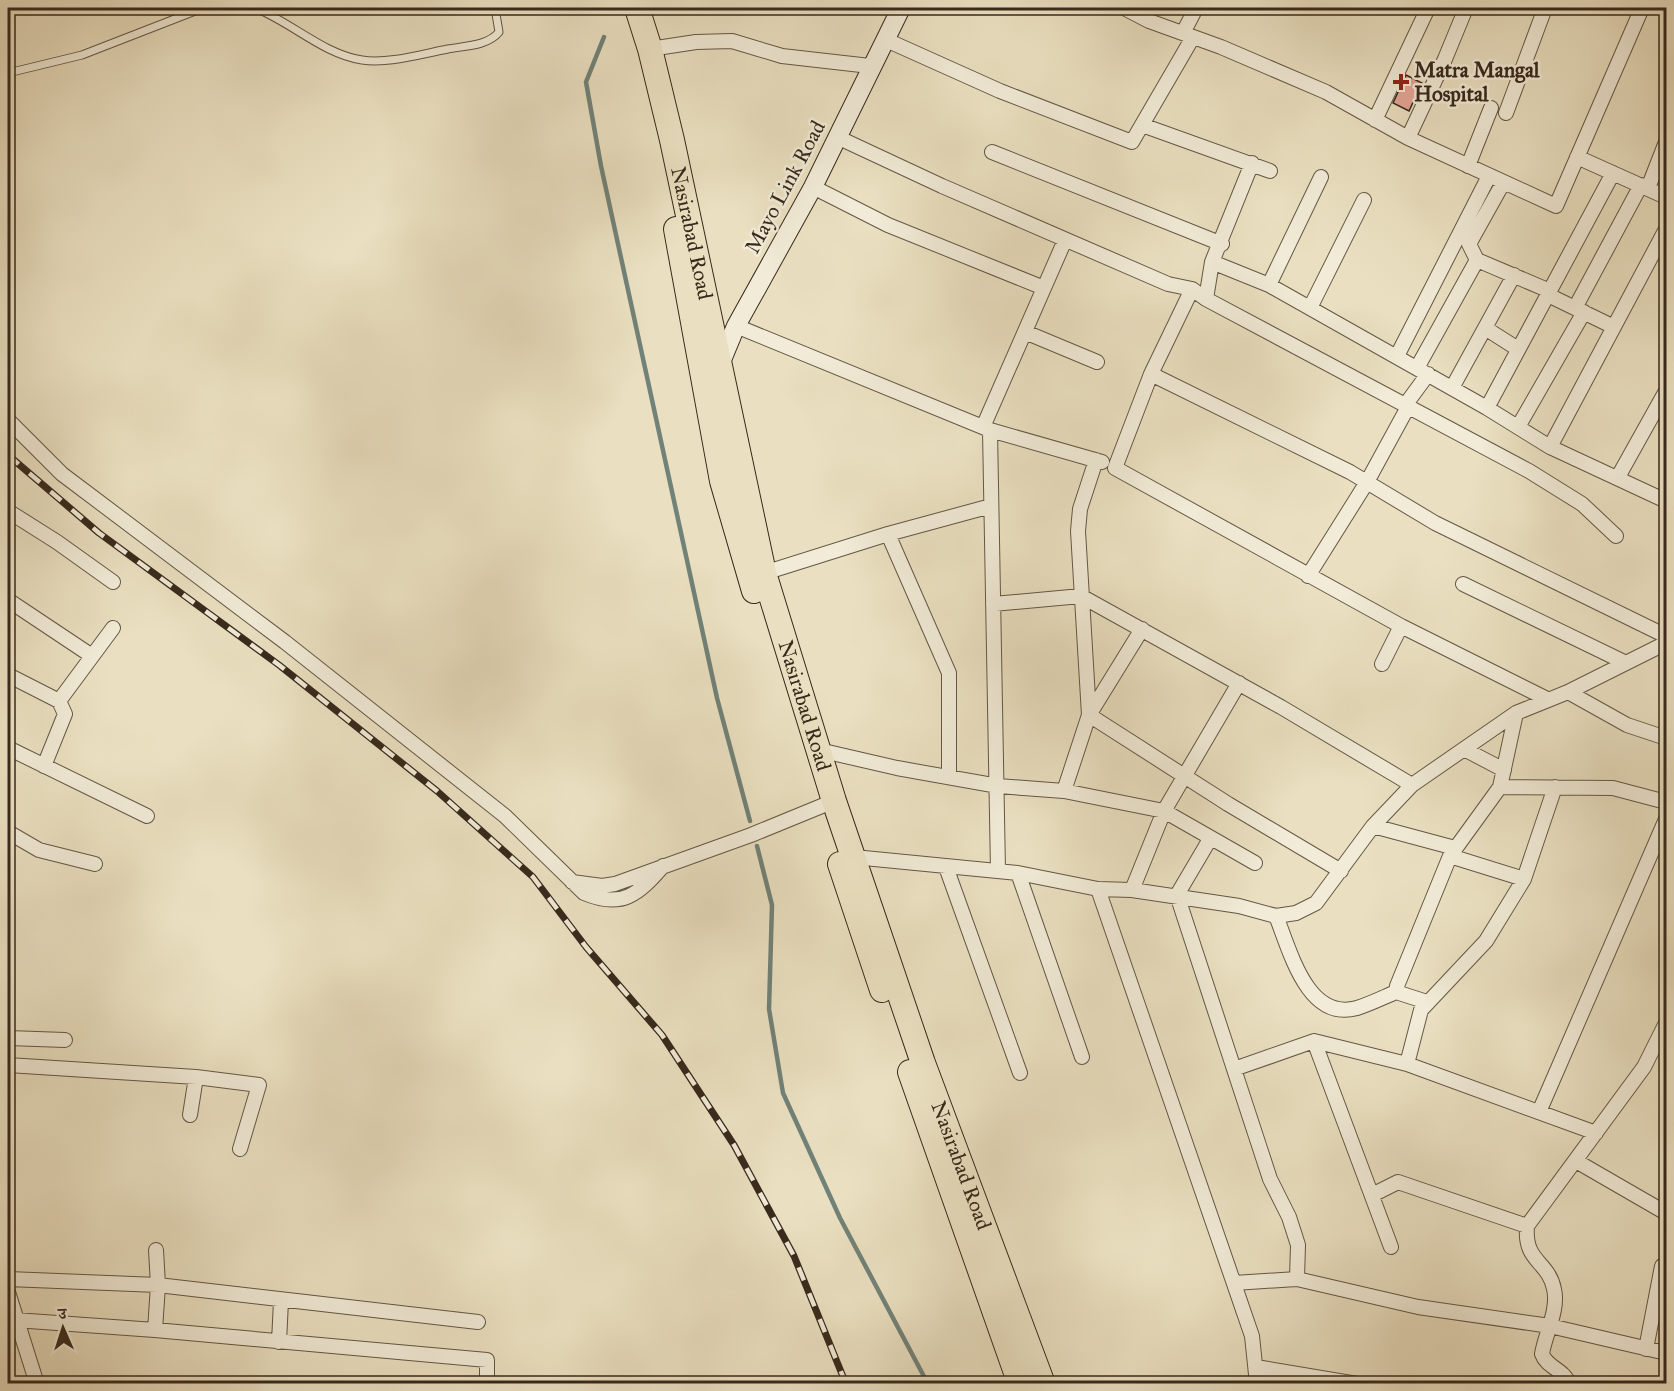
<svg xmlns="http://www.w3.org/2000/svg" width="1674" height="1391" viewBox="0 0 1674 1391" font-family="'IM FELL Great Primer','Noto Serif Devanagari',serif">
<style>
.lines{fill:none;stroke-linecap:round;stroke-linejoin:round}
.stream{stroke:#718278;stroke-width:4.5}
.building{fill:#e6a698;stroke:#37291c;stroke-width:1.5}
.lane-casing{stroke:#645745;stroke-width:9}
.street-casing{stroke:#645745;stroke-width:16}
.secondary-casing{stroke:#37291c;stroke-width:20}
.highway-casing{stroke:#37291c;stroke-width:26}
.lane{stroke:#f1ebd7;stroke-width:7}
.street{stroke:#f1ebd7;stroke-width:14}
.secondary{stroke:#f1ebd7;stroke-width:18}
.highway{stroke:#eae0c1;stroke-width:24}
.rail-casing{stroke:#37291c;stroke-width:7}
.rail{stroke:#f1ebd7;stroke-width:4.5;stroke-dasharray:14;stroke-linecap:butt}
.poi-dot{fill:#8f2418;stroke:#f1ebd7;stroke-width:2}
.labels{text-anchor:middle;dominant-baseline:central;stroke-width:5;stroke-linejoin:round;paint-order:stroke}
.poi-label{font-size:21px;font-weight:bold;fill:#37291c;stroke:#f1ebd7;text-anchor:start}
.street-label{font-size:21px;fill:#37291c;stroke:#f1ebd7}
</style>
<rect width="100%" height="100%" fill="#eae0c1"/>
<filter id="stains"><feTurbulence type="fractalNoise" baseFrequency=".00333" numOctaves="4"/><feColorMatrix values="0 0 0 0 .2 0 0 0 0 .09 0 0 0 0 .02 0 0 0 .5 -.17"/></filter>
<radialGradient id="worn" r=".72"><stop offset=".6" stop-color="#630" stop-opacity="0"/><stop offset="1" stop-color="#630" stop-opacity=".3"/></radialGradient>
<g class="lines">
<path class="stream" d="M604 37 586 82 601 166 717 698 750 821
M757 846 772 905 769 1009 783 1093 840 1218 928 1384"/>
</g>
<path class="building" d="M1406 75 1422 83 1409 111 1393 103Z"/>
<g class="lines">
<g class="lane-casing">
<path id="lane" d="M255 8C291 22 323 54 362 60 389 64 421 54 448 49 464 46 488 46 499 32L495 8
M8 73 82 55 203 8"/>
</g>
<g class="street-casing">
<path id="street" d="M1124 8 1149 21 1221 47 1326 92 1408 138 1556 206 1642 8
M1183 33 1196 8
M884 39 1000 91 1132 142 1193 37
M650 49 696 42 732 41 782 56 870 66
M1506 113 1545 8
M1375 120 1428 8
M1142 125 1270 171
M837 137 942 186 1168 284 1192 289 1206 299 1529 471 1582 504 1616 536
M1408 138 1445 59 1466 8
M992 152 1222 244
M1577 157 1666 197
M1252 163 1212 262 1269 285 1487 408 1550 447 1666 501
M1468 166 1491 108
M813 187 888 225 1044 288
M1648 188 1666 142
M1477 260 1550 291
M1269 285 1321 177
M1192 289 1151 374 1115 468 1401 626 1547 699
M1548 295 1614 327
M1206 299 1212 262
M1310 308 1364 200
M1575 308 1641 185
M736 326 990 430 1102 462
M1485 328 1518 349
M1025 332 1097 362
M1397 356 1489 176
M1417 368 1477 260 1469 244 1503 183
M1151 374 1350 472 1435 523 1666 636
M1452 388 1514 275
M1406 404 1428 374
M1487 408 1613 173
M8 420 62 474 285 642 505 816 584 893C622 909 638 895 663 866
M983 427 1065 240
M1518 427 1584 312
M990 430 998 871
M1550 447 1666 229
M1096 460 1080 509 1078 531 1089 715 1228 804 1341 871
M1618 477 1666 391
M8 511 57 542 113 582
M888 534 949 673V777
M764 573 888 534 991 506
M1308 576 1367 482 1409 405
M1463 584 1624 662
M8 600 92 656
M993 604 1081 596 1281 707 1412 785
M1382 664 1401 626
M8 675 59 701 113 628
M1568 692 1627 725 1666 738
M8 748 147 816
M1464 749 1504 770
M819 750 897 768 998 786 1064 791 1164 811 1255 863
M44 766 65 714 59 701
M1500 787 1613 788 1666 802
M1064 791 1089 715 1142 629
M1373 826 1455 848
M8 832 39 850 95 864
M1210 839 1177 895 1270 1179 1289 1217 1298 1245 1297 1279
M1450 856 1524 879
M854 857 1018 873 1098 889 1132 890 1239 906 1276 916 1296 913 1316 903 1373 826 1412 785 1516 713 1568 692 1666 643
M946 867 1020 1073
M1018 873 1082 1057
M572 882 602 886 615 884 751 835 834 801
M1098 889 1252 1336 1257 1384
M1132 890 1164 811 1239 683
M1276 916C1290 950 1307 1022 1357 1008 1370 1004 1384 997 1396 992
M1427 1002 1396 992 1397 986 1450 856 1500 787 1516 713
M8 1038 65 1040
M1314 1041 1391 1247
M1407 1064 1421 1010 1486 941 1524 879 1555 787
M8 1065 196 1077 259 1085 240 1149
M1234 1069 1314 1041 1407 1064 1596 1133
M1539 1112 1666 819
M190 1115 196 1077
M1576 1161 1666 1213
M1372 1195 1398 1182 1527 1226
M8 1279 158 1285 478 1322
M1234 1283 1297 1279 1418 1307 1550 1326 1666 1353
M8 1292 37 1384
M15 1320 155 1330 487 1360V1384
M155 1330 158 1285 156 1250
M279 1342 281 1301
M1646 1349 1662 1266
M1256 1367 1357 1384
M1569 1384C1564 1369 1547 1368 1542 1354 1545 1334 1559 1310 1554 1289 1548 1260 1524 1263 1527 1226L1644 1067 1666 1023"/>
</g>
<g class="secondary-casing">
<path id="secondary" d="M719 367 736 326 813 187 901 8"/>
</g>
<g class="highway-casing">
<g id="highway">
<path id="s1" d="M637 8 650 49 672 140 764 573 834 801 923 1063 1043 1384"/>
<path d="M676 229 722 481 754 591"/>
<path d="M840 864 882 990"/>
<path d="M910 1072 1020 1384"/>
</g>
</g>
<use href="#lane" class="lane"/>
<use href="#street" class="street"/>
<use href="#secondary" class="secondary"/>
<use href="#highway" class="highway"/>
<g class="rail-casing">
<path id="rail" d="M8 455 99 533 279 665 437 791 533 877 586 947 662 1035 734 1145 794 1256 846 1384"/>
</g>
<use href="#rail" class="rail"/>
</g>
<path class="poi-dot" d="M1398 73h6v6h6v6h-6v6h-6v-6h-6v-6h6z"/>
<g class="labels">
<g class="poi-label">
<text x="1414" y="70">Matra Mangal<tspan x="1414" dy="24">Hospital</tspan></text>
</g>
<g class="street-label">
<text transform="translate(785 187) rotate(-62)">Mayo Link Road</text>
<text stroke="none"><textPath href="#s1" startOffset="232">Nasirabad Road</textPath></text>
<text stroke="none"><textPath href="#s1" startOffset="718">Nasirabad Road</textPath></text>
<text stroke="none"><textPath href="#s1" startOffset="1204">Nasirabad Road</textPath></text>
</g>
</g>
<rect width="1674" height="1391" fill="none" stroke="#eae0c1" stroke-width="30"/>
<rect x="9" y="9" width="1656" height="1373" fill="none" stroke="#37291c" stroke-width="3"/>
<rect x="15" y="15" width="1644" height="1361" fill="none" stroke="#37291c" stroke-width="1.5"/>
<g transform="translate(63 1328) rotate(357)" stroke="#f1ebd7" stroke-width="4.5" paint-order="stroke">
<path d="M0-4.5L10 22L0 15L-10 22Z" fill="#37291c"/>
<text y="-9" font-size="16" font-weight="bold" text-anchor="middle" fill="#37291c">उ</text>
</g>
<rect width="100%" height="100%" filter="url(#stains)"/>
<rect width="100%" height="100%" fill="url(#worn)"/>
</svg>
